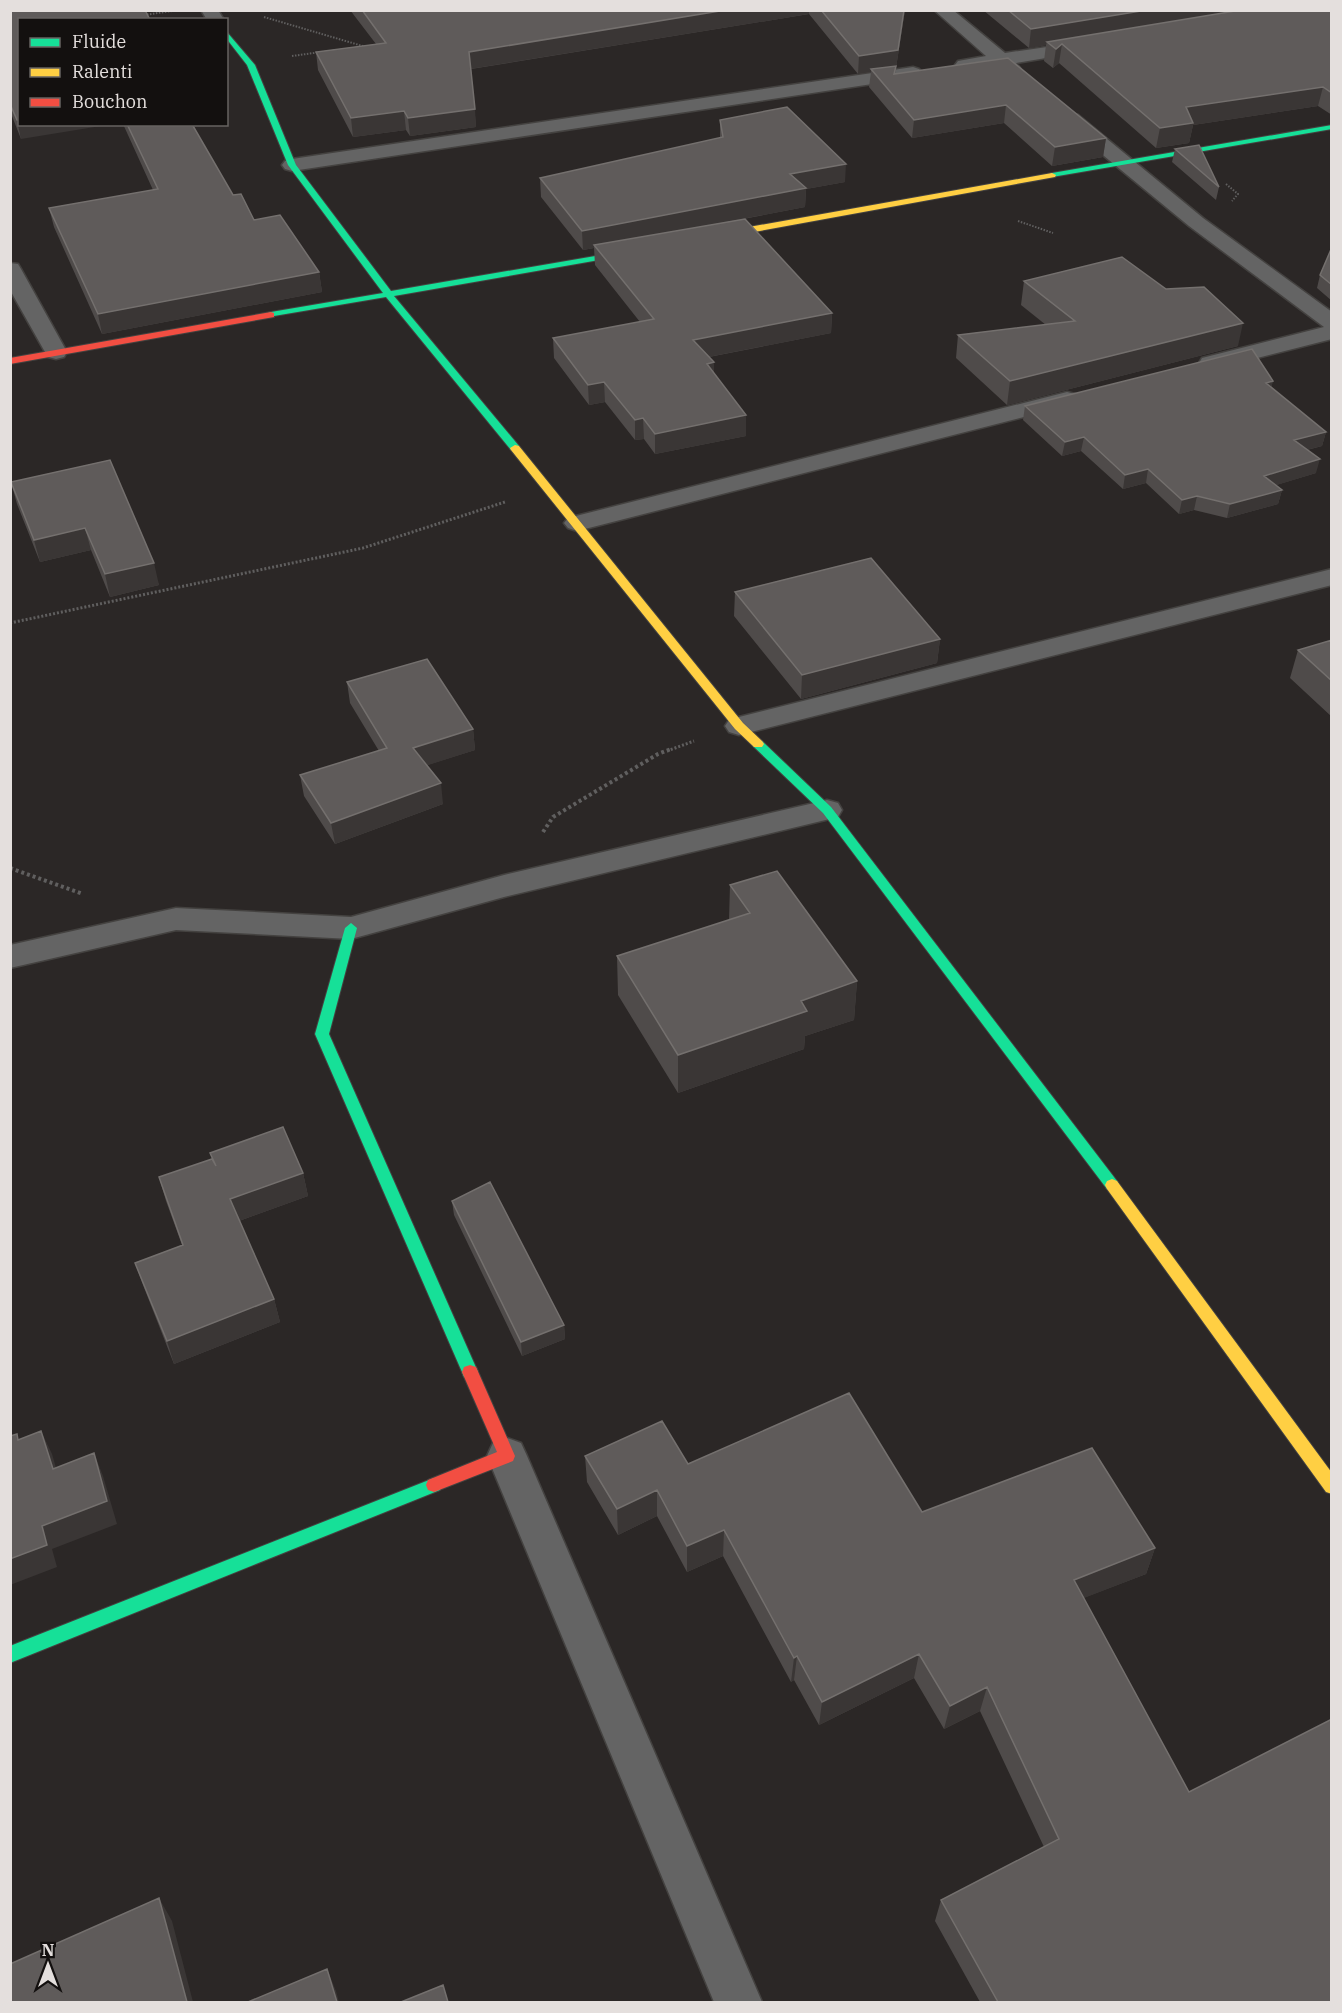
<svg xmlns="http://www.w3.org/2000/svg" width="1342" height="2013" viewBox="0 0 1342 2013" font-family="'IBM Plex Serif',serif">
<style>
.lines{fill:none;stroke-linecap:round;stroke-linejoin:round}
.street-casing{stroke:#444240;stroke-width:3}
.fast-casing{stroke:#444240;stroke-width:2}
.slow-casing{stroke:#444240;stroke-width:2}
.jam-casing{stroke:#444240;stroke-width:2}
.path-far2{stroke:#605f5f;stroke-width:2;stroke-dasharray:1.5 1.5;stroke-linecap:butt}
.path-far1{stroke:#605f5f;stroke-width:3;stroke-dasharray:2 2;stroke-linecap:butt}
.path{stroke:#605f5f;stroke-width:4;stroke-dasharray:3 3;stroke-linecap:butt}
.street{fill:#646464;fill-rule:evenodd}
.fast{fill:#16e098;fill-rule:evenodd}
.slow{fill:#ffcf43;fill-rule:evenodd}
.jam{fill:#f24e42;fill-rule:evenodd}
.wall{fill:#4f4b4a}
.shaded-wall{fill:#3a3635}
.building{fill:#5f5b5a;stroke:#74706e;stroke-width:1.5}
</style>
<rect width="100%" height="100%" fill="#2b2726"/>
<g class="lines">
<g class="street-casing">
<path id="street" d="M201 10H218L224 20H207Z
M934 10H953L1005 53 1088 41 1094 42 1097 46 1094 50 1016 63 1020 68 1017 72C1008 74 1004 71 997 65L964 70 958 69 955 65 958 61 986 56Z
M913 67 919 69 922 73 919 77 292 171 285 169 282 165 285 161 292 159Z
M1071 113 1078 115 1203 218 1332 312V339L1210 370 1202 368 1199 363 1202 358 1324 327 1189 226 1064 123 1061 119 1064 115Z
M10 263 18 264 21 269 67 352 64 357 56 359 48 357 45 352 10 290Z
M1067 392 1075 394 1079 399 1075 404 577 531 568 528 564 523 568 518Z
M1332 569V585L739 735 729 732 725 726 729 720 739 717Z
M827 800 838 803 842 810 838 817 504 897 351 939 176 930 10 968V945L176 908 351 917 504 875Z
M507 1438 521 1443 527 1456 762 2002H714L487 1456 493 1443Z"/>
</g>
<g class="fast-casing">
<path id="fast" d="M226 31 255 65 296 165 391 291 642 248 643 250 639 253 394 296 519 446V450H511L386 297 268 317V313L271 312 383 293 288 165 247 65 226 38Z
M1332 125V129L1052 177 1048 175 1052 173Z
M758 740 762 741 831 807 1117 1181 1119 1185 1117 1189 1112 1191 1107 1189 823 813 754 747 752 744Z
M351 923 357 928 329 1034 478 1372 476 1377 470 1379 464 1377 462 1372 315 1034 345 928Z
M434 1478 440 1480 442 1485 440 1490 10 1663V1646Z"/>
</g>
<g class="slow-casing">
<path id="slow" d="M1052 173 1056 175 1055 177 710 240 706 237 710 234Z
M515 445 519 446 743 723 762 741 764 744 762 747H754L735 729 511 450 510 448Z
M1112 1179 1117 1181 1332 1473V1494L1326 1492 1107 1189 1105 1185 1107 1181Z"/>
</g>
<g class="jam-casing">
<path id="jam" d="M271 312 274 313V317L10 364V358Z
M470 1365 476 1367 515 1456 513 1461 434 1492 428 1490 426 1485 428 1480 497 1452 462 1372 464 1367Z"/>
</g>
<path class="path-far2" d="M144 15 172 11
M264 17 366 47
M292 56 321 52
M1226 184 1238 194 1232 201
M1018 221 1053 233"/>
<path class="path-far1" d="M10 623 363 548 505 502
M667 751 694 741"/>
<path class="path" d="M543 832 553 817 658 754 671 749
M10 868 83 894"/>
<use href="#street" class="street"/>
<use href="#fast" class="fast"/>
<use href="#slow" class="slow"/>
<use href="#jam" class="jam"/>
</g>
<path class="wall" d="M10 10 21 139 10 111Z
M350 10H905L895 74 1008 58 1106 138 1103 157 1052 166 1004 123 912 138 869 87 871 72 858 74 809 14 471 69 476 127 410 136 406 130 353 137 318 70 316 52 376 44Z
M983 10H1332V115L1318 106 1193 125 1189 143 1156 148 1059 63 1053 68 1044 61 1046 45 1029 48Z
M720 120 845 182 806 189 805 207 738 220 832 313 831 333 709 357 714 362V373L746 436 655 454 644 439 635 440 605 402 589 405 554 358 553 338 640 322 595 265 594 248 583 250 541 197 540 178 720 138Z
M123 124H192L233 195 254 220 319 272 322 292 102 334 54 227 49 208 153 190Z
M1175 149 1219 187 1216 200 1172 162Z
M1332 247V301L1317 288 1320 275Z
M1024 281 1166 289 1238 346 1007 405 956 358 958 335 1046 325 1021 305Z
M1273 381 1271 387 1326 432 1322 446 1307 450 1316 473 1276 485 1282 490 1278 504 1227 518 1194 510 1179 514 1146 483 1123 489 1081 451 1062 456 1023 420 1025 406Z
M110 460 159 585 110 597 91 550 40 562 17 504 11 482Z
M735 592 940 639 937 663 801 699 734 616Z
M1332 640V717L1290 678 1298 650Z
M347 682 473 729 475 750 427 765 443 804 335 844 304 796 300 775 379 751 350 703Z
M730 885 857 981 854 1020 805 1036 804 1049 678 1093 618 995 617 956 729 920Z
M210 1153 303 1173 308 1196 239 1221 274 1299 280 1322 174 1364 143 1285 135 1263 182 1245 166 1201 159 1177 212 1159Z
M452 1201 564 1325 565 1339 522 1356 454 1215Z
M585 1456 688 1464 922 1512 1155 1548 1146 1574 1083 1598 1189 1792 1332 2002H980L935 1921 941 1900 1044 1847 980 1711 944 1729 914 1678 819 1725 794 1680 791 1682 723 1556 687 1572 657 1516 618 1535 587 1482Z"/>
<path class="shaded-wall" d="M726 10H809V14L470 69 469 52Z
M904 10H905L896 68H895L894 84 871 69V72L858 74 859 56Z
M1147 10H1257L1047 42 1046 45 1029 48 1031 29Z
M1062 44 1059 63 1053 68 1056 49Z
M1323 87 1318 106 1193 125 1189 143 1156 148 1160 128 1186 107Z
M1006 105 1004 123 912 138 914 120Z
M475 109 476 127 410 136 408 118Z
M404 111 406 130 353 137 351 118Z
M17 120H20V124H113L21 139Z
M1106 138 1103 157 1052 166 1055 147Z
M846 164 845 182 806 189 805 207 596 247 594 245V248L583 250 582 231 790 174Z
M319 272 322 292 102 334 98 314Z
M832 313 831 333 693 360V340Z
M1243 323 1238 346 1007 405 1010 381Z
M714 362V382L707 364Z
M1273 381 1269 395 1266 383Z
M604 382 605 402 589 405 588 385Z
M746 415V436L655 454V434Z
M643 418 644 439 635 440V420Z
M1326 432 1322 446 1290 454 1294 440Z
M1084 437 1081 451 1062 456 1065 442Z
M1320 459 1316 473 1260 490 1264 476Z
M1148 469 1146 483 1123 489 1125 475Z
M1282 490 1278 504 1227 518 1230 504Z
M1197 496 1194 510 1179 514 1182 500Z
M85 528 91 550 40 562 34 540Z
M154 563 159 585 110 597 105 574Z
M940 639 937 663 801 699 802 675Z
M473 729 475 750 416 769 413 748Z
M441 783 443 804 335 844 331 823Z
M857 981 854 1020 805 1036 804 1049 678 1093V1055L801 1001Z
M303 1173 308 1196 236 1222 230 1199Z
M274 1299 280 1322 174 1364 167 1341Z
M564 1325 565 1339 522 1356 521 1342Z
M41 1431 52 1454 63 1492 53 1469Z
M94 1453 103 1476 117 1524 52 1549 57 1567 10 1585V1559L42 1526Z
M657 1490V1516L618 1535 617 1509Z
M724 1530 723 1556 687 1572V1546Z
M1155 1548 1146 1574 1066 1605 1074 1580Z
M919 1654 914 1678 819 1725 822 1702Z
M797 1656 794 1680 791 1682 794 1658Z
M987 1687 980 1711 944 1729 950 1706Z
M159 1898 172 1921 193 2002H187Z
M327 1969 336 1991 339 2002H337Z"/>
<path class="building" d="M10 10H145L149 18 145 20H20V120H17L10 104Z
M362 10H726L469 52 475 109 408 118 404 111 351 118 316 52 386 43Z
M821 10H904L898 50 859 56Z
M1008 10H1147L1031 29Z
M1241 10H1332V93L1323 87 1186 107 1193 123 1160 128 1062 44 1056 49 1047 42Z
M1008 58 1106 138 1055 147 1006 105 914 120 871 69 896 66 894 74Z
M787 107 846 164 790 174 806 188 582 231 540 178 723 137 720 120Z
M127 124H192L233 195 241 194 254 220 280 215 319 272 98 314 49 208 158 189Z
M1199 145 1219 187 1175 149Z
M745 219 832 313 693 340 714 362 707 364 746 415 655 434 643 418 635 420 604 382 588 385 553 338 654 319 594 245Z
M1332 247V285L1320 275Z
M1122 257 1166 289 1204 287 1243 323 1010 381 958 335 1075 321 1024 281Z
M1252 349 1273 381 1266 383 1326 432 1294 440 1320 459 1264 476 1282 490 1230 504 1197 496 1182 500 1148 469 1125 475 1084 437 1065 442 1025 406Z
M110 460 154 563 105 574 85 528 34 540 11 482Z
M871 558 940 639 802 675 735 592Z
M1332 640V681L1298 650Z
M427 659 473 729 413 748 441 783 331 823 300 775 387 748 347 682Z
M777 871 857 981 801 1001 807 1011 678 1055 617 956 750 913 730 885Z
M283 1127 303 1173 230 1199 274 1299 167 1341 135 1263 183 1245 159 1177 212 1159 216 1166 210 1153Z
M490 1182 564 1325 521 1342 452 1201Z
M849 1393 922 1512 1092 1448 1155 1548 1074 1580 1189 1792 1332 1719V2002H998L941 1900 1059 1839 987 1687 950 1706 919 1654 822 1702 797 1656 794 1658 724 1530 687 1546 657 1490 617 1509 585 1456 662 1421 688 1464Z
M41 1431 53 1469 94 1453 107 1501 42 1526 47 1545 10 1559V1436L17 1434 18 1440Z
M159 1898 187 2002H10V1964Z
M327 1969 337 2002H248Z
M443 1985 448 2002H401Z"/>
<rect width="1342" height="2013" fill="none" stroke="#e4dfdd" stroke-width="24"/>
<rect x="18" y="18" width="210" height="108" fill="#13100f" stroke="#676361" stroke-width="1.5"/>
<rect x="30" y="38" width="30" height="9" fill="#16e098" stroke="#676361" stroke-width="1.5"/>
<text x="72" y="48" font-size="18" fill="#e4dfdd">Fluide</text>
<rect x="30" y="68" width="30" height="9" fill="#ffcf43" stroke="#676361" stroke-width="1.5"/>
<text x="72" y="78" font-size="18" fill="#e4dfdd">Ralenti</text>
<rect x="30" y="98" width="30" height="9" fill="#f24e42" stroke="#676361" stroke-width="1.5"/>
<text x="72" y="108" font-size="18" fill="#e4dfdd">Bouchon</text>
<g transform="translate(48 1965)" stroke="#13100f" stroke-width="4.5" paint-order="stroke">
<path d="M0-4.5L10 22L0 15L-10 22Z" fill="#e4dfdd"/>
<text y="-9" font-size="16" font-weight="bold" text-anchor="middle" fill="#e4dfdd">N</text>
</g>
</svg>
